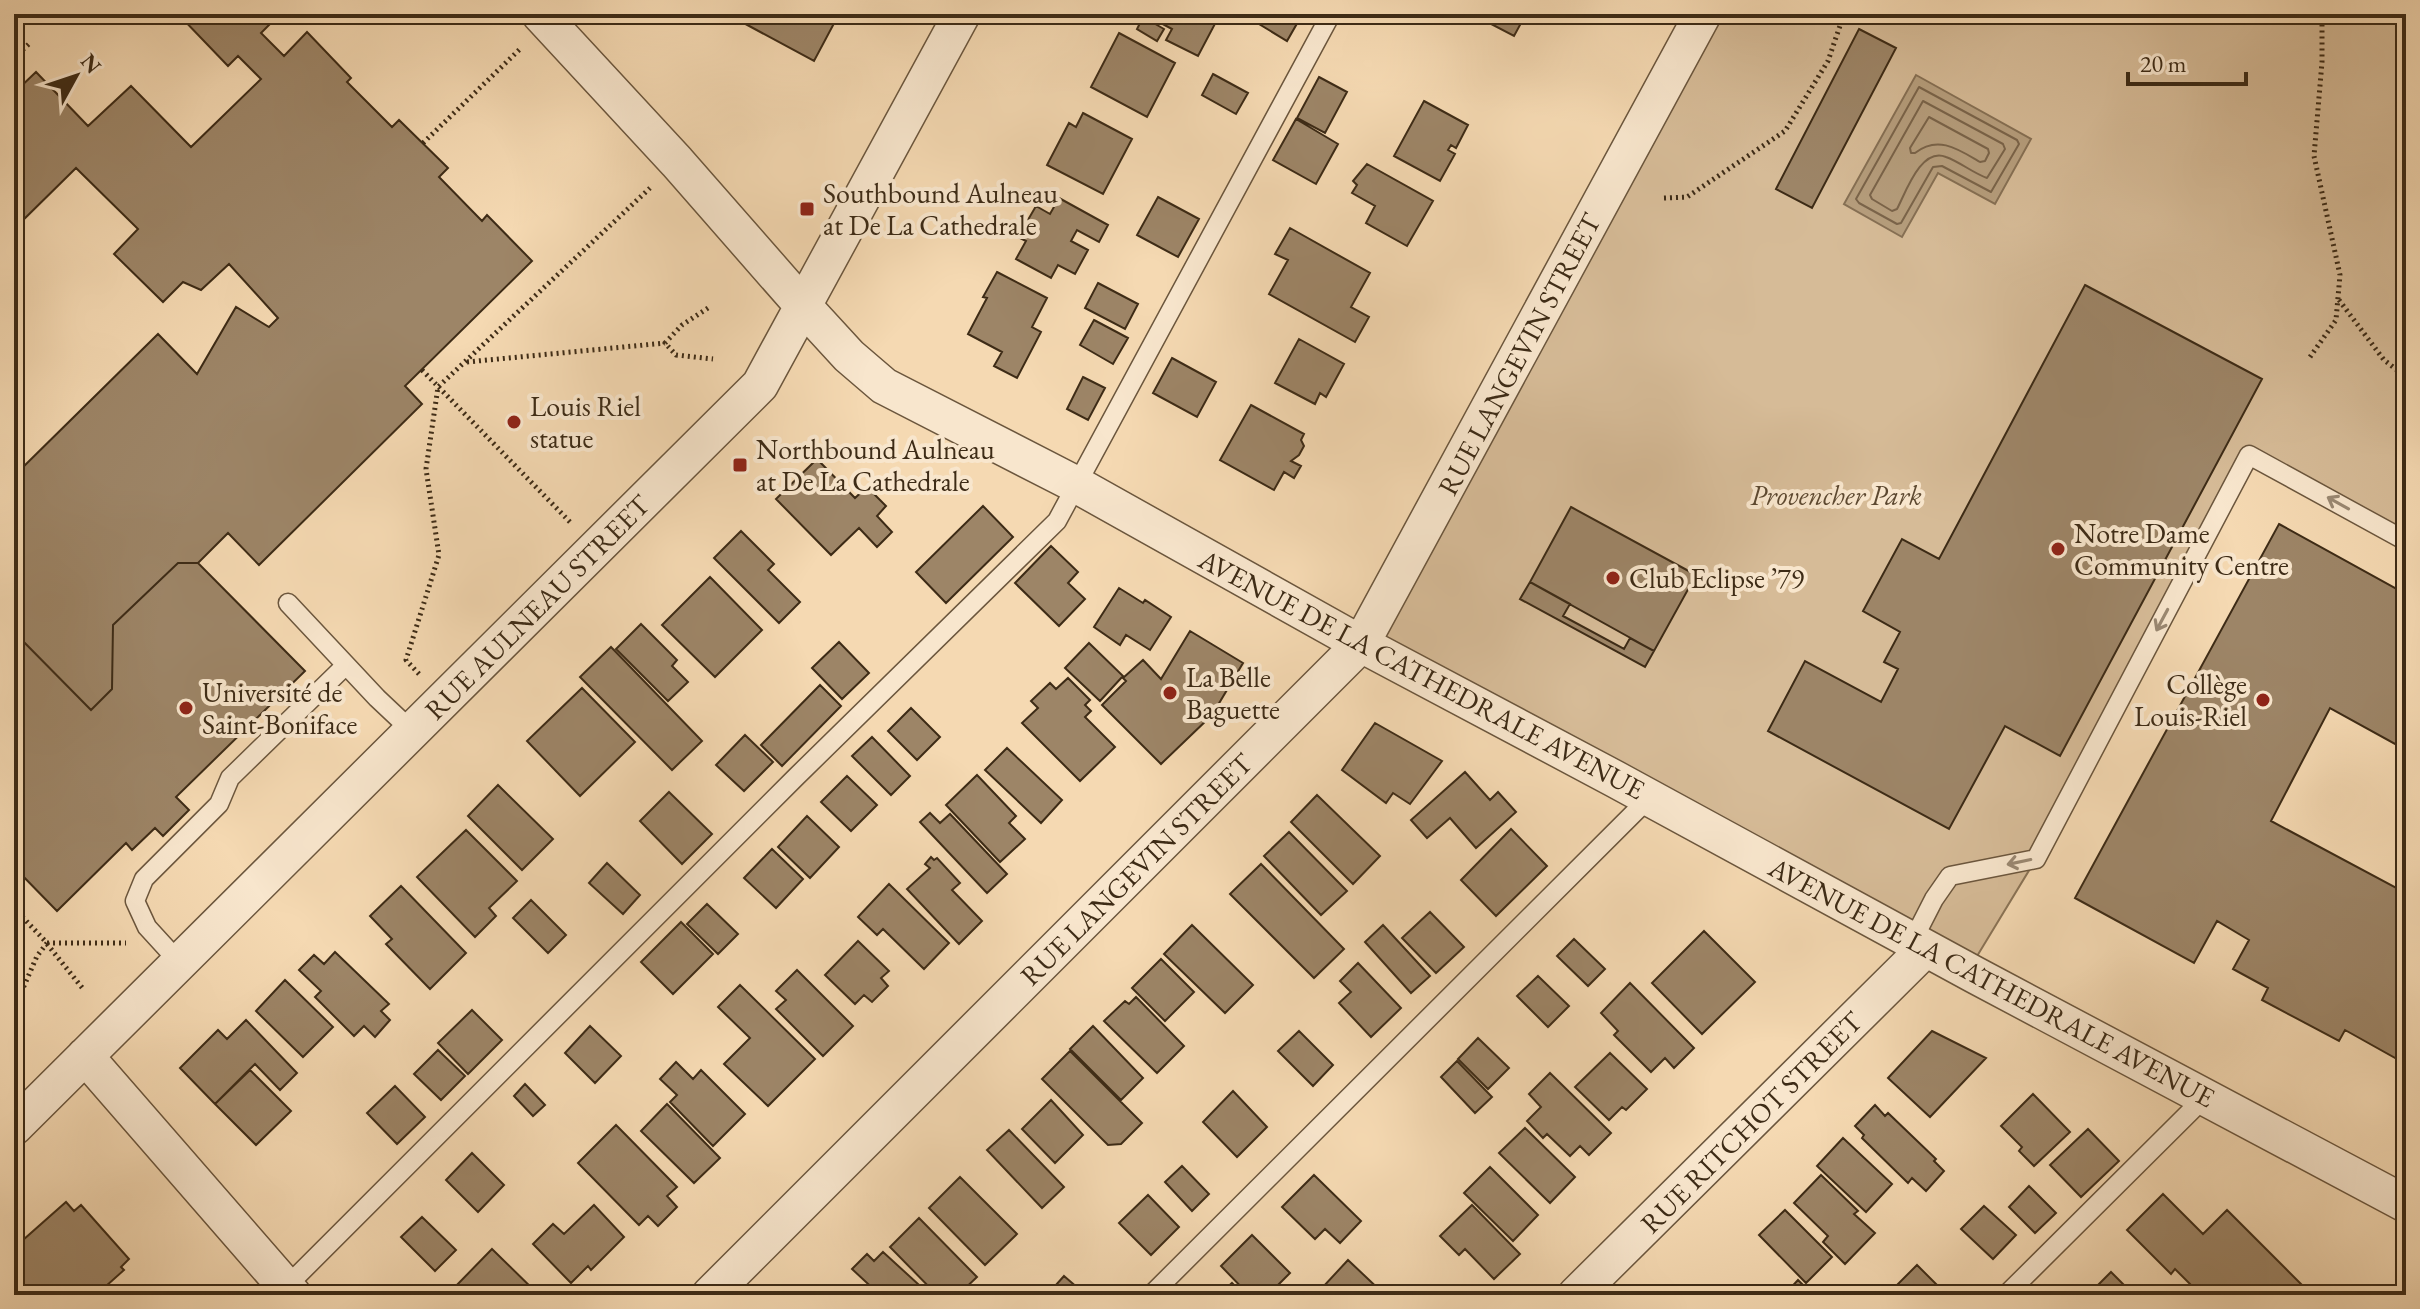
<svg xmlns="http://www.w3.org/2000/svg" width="2420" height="1309" viewBox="0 0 2420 1309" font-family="'EB Garamond',serif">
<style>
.green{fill:#d6bb97;stroke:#8a7356;stroke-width:2}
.water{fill:#b69e7d;stroke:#867054;stroke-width:2}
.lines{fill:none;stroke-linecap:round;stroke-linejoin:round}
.shore{stroke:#7a644a;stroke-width:2}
.building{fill:#9d8567;stroke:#3d2b16;stroke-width:2}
.service-casing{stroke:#6b563d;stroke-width:21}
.minor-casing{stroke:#6b563d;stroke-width:39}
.path{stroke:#3d2b16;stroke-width:5;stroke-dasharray:2 4;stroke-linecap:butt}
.service{stroke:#f8e6cd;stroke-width:18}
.minor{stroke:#f8e6cd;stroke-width:36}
.oneway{stroke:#9a8872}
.poi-dot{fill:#8f2418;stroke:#f8e6cd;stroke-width:3}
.labels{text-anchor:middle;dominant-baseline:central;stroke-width:8;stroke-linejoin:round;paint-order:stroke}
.poi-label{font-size:28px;fill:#3d2b16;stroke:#f8e6cd;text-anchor:start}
.street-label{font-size:28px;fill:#3d2b16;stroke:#f8e6cd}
.park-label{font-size:28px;font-style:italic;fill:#5c4830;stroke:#f8e6cd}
</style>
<rect width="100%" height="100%" fill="#f5d9b2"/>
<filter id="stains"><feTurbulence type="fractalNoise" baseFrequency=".0025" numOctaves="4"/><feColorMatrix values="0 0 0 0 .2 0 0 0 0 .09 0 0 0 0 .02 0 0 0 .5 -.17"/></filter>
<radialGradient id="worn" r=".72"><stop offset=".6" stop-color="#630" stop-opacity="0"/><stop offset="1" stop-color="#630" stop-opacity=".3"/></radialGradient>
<path class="green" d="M1703 14H2406V541L2249 455 2036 859 1968 971 1361 644Z"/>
<path class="water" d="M1916 75 2031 139 1995 204 1938 173 1902 237 1844 204Z"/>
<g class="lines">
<path class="shore" d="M1919 87 2017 140 2019 144 1991 192 1942 166 1933 167 1901 223 1897 224 1859 203 1856 199Z
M1923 101 2003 144 2005 149 1987 178C1973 173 1960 162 1946 157 1921 147 1906 192 1897 209L1892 211 1872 199 1870 195Z
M1929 117 1988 149 1989 153 1985 161 1980 162C1958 149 1938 135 1915 153H1911L1910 148Z"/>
</g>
<path class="building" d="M178 14H280L261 33 284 56 307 32 351 78 347 82 392 127 399 120 448 168 439 177 482 221 487 215 532 261 405 386 422 404 259 565 228 533 198 563H178L113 625 112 689 91 710 14 632V476L158 334 197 374 236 307 269 327 278 318 229 264 201 290 183 282 163 302 114 254 138 229 76 168 14 229V93L36 72 88 126 131 86 191 147 261 79 238 56 228 66Z
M727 14H839L814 61Z
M1144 14H1205L1217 20 1198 56 1166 40 1172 29Z
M1289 14 1299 20 1287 41 1244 15Z
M1472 14H1526L1514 36Z
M1143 17 1164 29 1157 41 1137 29Z
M1859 29 1896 48 1812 208 1776 189Z
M1119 33 1175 63 1147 117 1091 87Z
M1213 74 1248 93 1236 114 1202 95Z
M1319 77 1347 92 1325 133 1297 118Z
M1424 101 1468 125 1456 148 1451 145 1448 150 1455 154 1440 181 1394 156Z
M1083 113 1132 139 1103 194 1047 165 1069 123 1076 127Z
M1296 119 1338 144 1316 184 1273 160Z
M1367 164 1433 201 1407 246 1366 223 1375 206 1352 193 1357 185 1353 181Z
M1158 197 1199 219 1178 257 1137 235Z
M1059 198 1108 225 1099 242 1077 230 1071 241 1088 250 1075 274 1058 265 1051 278 1016 259 1026 241 1018 237 1036 206 1050 214Z
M1290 228 1370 273 1351 307 1369 317 1355 342 1269 294 1288 260 1275 254Z
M997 272 1047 298 1032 327 1041 332 1017 378 994 366 1002 352 968 334 987 298 983 297Z
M1098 283 1138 304 1125 329 1085 308Z
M2085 285 2262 379 2060 756 2005 726 1949 829 1768 731 1805 661 1881 702 1898 669 1884 662 1900 632 1863 611 1902 539 1939 559Z
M1094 320 1128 338 1113 364 1080 345Z
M1299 339 1344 364 1326 397 1320 393 1315 404 1275 383Z
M1172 358 1216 382 1197 417 1153 393Z
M1083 377 1105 388 1088 420 1067 409Z
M1251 405 1304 434 1301 440 1304 446 1299 455 1291 461 1301 466 1294 478 1284 472 1274 490 1220 460Z
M817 459 855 498 867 487 886 506 877 516 892 532 877 547 859 528 831 555 776 499Z
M983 506 1013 537 946 603 916 572Z
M1571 507 1696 575 1654 651 1530 582Z
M2279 524 2406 594V750L2330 708 2271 821 2406 893V1064L2345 1030 2339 1041 2262 1000 2268 988 2233 969 2249 940 2217 921 2194 963 2075 898Z
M741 531 774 564 768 570 800 602 779 623 714 558Z
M1051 546 1078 572 1068 583 1085 599 1059 626 1015 583Z
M178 563H198L305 671 176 797 189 810 163 836 155 828 132 850 126 843 57 911 14 867V632L91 710 112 689 113 625Z
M710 577 762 630 715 677 662 625Z
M1530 582 1570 604 1563 616 1624 649 1630 638 1654 651 1645 667 1520 599Z
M1119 588 1143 603 1145 600 1171 617 1150 650 1126 635 1120 645 1094 627Z
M641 624 677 660 672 666 688 682 668 701 616 649Z
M1190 631 1243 663 1212 715 1161 764 1102 705 1126 681 1123 678 1143 660 1161 679Z
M839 642 869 673 842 699 812 668Z
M1089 643 1123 676 1100 701 1065 668Z
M611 647 702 741 672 770 580 677Z
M1068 678 1090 700 1085 705 1091 711 1085 717 1115 747 1080 781 1022 723 1038 708 1031 701 1050 683 1056 689Z
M820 685 841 706 782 766 761 745Z
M582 688 635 742 580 796 527 741Z
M911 708 940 737 917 760 888 731Z
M1375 723 1442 761 1410 804 1393 793 1386 803 1342 770Z
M745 735 773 762 744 791 716 765Z
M872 737 910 776 891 795 852 756Z
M1007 748 1062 800 1041 823 985 770Z
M1465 772 1490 800 1498 792 1516 812 1476 848 1450 818 1427 838 1411 820Z
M977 775 1016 816 1009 823 1025 839 1000 862 946 805Z
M847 776 877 805 851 831 821 802Z
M498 785 553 839 522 870 468 816Z
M669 792 712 834 682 864 640 821Z
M1317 795 1380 856 1353 884 1291 822Z
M930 813 940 823 950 814 1007 874 987 893 920 822Z
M807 816 839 847 810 878 778 847Z
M1511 829 1547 866 1496 916 1461 880Z
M466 830 517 881 489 908 496 916 475 937 417 877Z
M1289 832 1347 891 1321 915 1264 856Z
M772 849 803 879 776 908 744 878Z
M931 857 934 860 937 858 960 883 952 890 982 921 959 944 907 889 930 868 925 864Z
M607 863 640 895 623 914 589 883Z
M1261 864 1344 949 1314 978 1230 894Z
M889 884 949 943 924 969 883 929 877 935 858 917Z
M401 886 466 953 430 989 386 944 392 939 370 916Z
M531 900 566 935 548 953 513 918Z
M707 904 738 934 718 954 687 924Z
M1430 912 1464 947 1436 973 1402 938Z
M681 922 713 954 673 994 641 962Z
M1192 925 1253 985 1225 1013 1164 954Z
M1383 925 1430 976 1411 993 1365 942Z
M1704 931 1755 982 1702 1034 1652 983Z
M1574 939 1605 969 1588 986 1557 956Z
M858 941 889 971 881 978 888 986 872 1002 864 995 855 1004 825 975Z
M335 952 389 1004 381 1011 390 1020 375 1037 364 1026 354 1036 315 997 321 991 299 970 314 955 324 964Z
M1161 959 1194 992 1165 1021 1132 988Z
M1358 963 1401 1008 1371 1037 1339 1003 1351 992 1340 981Z
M797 970 853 1026 823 1056 776 1009 786 1000 776 991Z
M1538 976 1569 1006 1548 1027 1517 996Z
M285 980 333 1027 303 1057 256 1011Z
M1630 983 1694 1048 1674 1068 1665 1058 1651 1072 1614 1035 1618 1031 1601 1013Z
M740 985 815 1059 768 1106 724 1064 750 1038 718 1007Z
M1136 997 1184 1046 1157 1073 1104 1021 1125 1001 1129 1004Z
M472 1010 502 1040 468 1074 438 1043Z
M246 1020 297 1073 280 1090 255 1064 215 1104 180 1068 218 1030 227 1039Z
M590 1026 621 1056 595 1083 565 1053Z
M1093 1026 1143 1078 1121 1100 1070 1049Z
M1299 1031 1333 1065 1313 1086 1278 1051Z
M1932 1031 1986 1058 1930 1117 1888 1078Z
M1478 1038 1509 1068 1488 1089 1458 1059Z
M438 1050 465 1076 441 1100 414 1074Z
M1070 1051 1142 1123 1121 1144 1108 1145 1042 1079Z
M1610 1053 1647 1089 1626 1110 1622 1107 1609 1120 1575 1087Z
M1457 1061 1492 1097 1475 1113 1441 1077Z
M676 1062 693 1079 701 1070 745 1114 713 1146 670 1102 677 1095 660 1079Z
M250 1070 291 1111 256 1145 215 1104Z
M1550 1073 1611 1133 1589 1155 1580 1146 1570 1156 1547 1134 1543 1138 1527 1121 1541 1107 1529 1094Z
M525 1084 545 1105 533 1116 514 1096Z
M395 1086 425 1117 397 1144 367 1113Z
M1233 1091 1267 1127 1237 1157 1203 1122Z
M2033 1094 2070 1132 2034 1166 2019 1151 2022 1147 2001 1126Z
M1051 1100 1083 1135 1055 1163 1022 1129Z
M667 1104 720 1158 694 1183 641 1131Z
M1875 1105 1885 1116 1888 1113 1936 1159 1934 1161 1944 1171 1926 1191 1912 1178 1908 1183 1862 1138 1864 1135 1855 1126Z
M616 1125 677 1187 667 1196 677 1207 658 1226 648 1216 639 1225 578 1163Z
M1525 1128 1575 1177 1550 1203 1499 1153Z
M2088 1129 2119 1161 2081 1197 2050 1165Z
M1009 1130 1064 1187 1042 1208 987 1150Z
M1843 1138 1892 1184 1866 1212 1817 1166Z
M472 1153 504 1185 478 1212 446 1180Z
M1182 1166 1209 1194 1192 1211 1165 1182Z
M1490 1167 1538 1215 1513 1241 1464 1193Z
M1314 1175 1361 1221 1340 1243 1325 1229 1315 1239 1282 1207Z
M1821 1175 1858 1211 1854 1214 1875 1233 1845 1264 1823 1242 1828 1236 1794 1203Z
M960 1177 1017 1234 985 1265 929 1208Z
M2029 1186 2056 1213 2035 1233 2009 1207Z
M2163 1194 2203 1234 2227 1210 2312 1295H2201L2175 1269 2171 1274 2127 1230Z
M1148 1195 1179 1227 1151 1255 1119 1223Z
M66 1202 74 1211 81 1205 129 1259 121 1267 124 1270 96 1295H14V1275L19 1270 14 1265V1248Z
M594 1205 624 1237 591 1270 588 1266 571 1283 533 1244 553 1224 564 1234Z
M1472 1205 1520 1254 1494 1279 1465 1249 1459 1255 1440 1236Z
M1984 1206 2016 1235 1993 1259 1961 1229Z
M1785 1210 1832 1257 1806 1283 1759 1235Z
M422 1217 456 1250 435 1271 401 1237Z
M919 1218 977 1277 958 1295H937L890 1247Z
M1252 1235 1290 1273 1268 1295H1249L1221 1266Z
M492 1249 539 1295H458L452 1290Z
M883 1252 930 1295H880L852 1269 867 1254 874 1261Z
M1348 1260 1385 1295H1329L1322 1288Z
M1917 1265 1946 1294V1295H1903L1895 1287Z
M2111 1272 2134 1295H2088Z
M1064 1276 1086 1295H1047Z
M1798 1280 1813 1295H1784Z
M1232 1283 1244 1295H1219Z"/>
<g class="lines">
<g class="service-casing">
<path id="service" d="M288 603 377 698 412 731
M1912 942 1934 899 1950 876 2036 859 2249 455 2406 541
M179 962 147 927 135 901 144 879 219 804 230 778 346 665
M286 1287 796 777 1057 521 1331 14
M1151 1295 1650 797
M2006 1295 2205 1097"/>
</g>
<g class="minor-casing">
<path id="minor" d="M540 14 677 162 804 307 849 356 884 386 1077 485 1361 644 1615 779 1975 975 2406 1204
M85 1056 293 1295
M14 1127 760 385 962 14
M710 1295 1361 644 1703 14
M1576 1295 1925 949"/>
</g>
<path class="path" d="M14 58 31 42
M423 143 520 49
M1664 198 1687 197 1785 131 1828 61 1844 14
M2339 300 2384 360 2406 377
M708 308 682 325 665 343 676 355 713 359
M2310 357 2336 320 2340 275 2314 156 2322 62V14
M467 362 665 343
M422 370 570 522
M419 674 406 660 439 555 426 469 438 387 650 188
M14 908 47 943 37 956 14 1009
M47 943H126
M47 944 84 990"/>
<use href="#service" class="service"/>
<use href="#minor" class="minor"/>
</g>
<defs><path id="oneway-shaft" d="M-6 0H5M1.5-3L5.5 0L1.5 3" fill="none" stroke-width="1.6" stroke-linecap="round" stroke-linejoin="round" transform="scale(2)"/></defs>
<g class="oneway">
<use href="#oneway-shaft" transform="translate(2338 503) rotate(-151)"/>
<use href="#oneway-shaft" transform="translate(2162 620) rotate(118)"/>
<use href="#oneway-shaft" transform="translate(2019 862) rotate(168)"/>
</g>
<g class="poi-dot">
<rect x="799" y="201" width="16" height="16" rx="4"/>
<circle cx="514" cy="422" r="8"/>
<rect x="732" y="457" width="16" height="16" rx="4"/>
<circle cx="2058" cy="549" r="8"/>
<circle cx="1613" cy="578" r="8"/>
<circle cx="1170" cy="693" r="8"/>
<circle cx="2263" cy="700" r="8"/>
<circle cx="186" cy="708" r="8"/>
</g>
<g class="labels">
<g class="poi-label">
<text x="823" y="193">Southbound Aulneau<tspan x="823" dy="32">at De La Cathedrale</tspan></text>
<text x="530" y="406">Louis Riel<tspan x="530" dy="32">statue</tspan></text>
<text x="756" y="449">Northbound Aulneau<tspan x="756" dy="32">at De La Cathedrale</tspan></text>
<text x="2074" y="533">Notre Dame<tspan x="2074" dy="32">Community Centre</tspan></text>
<text x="1629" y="578">Club Eclipse ’79</text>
<text x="1186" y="677">La Belle<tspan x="1186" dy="32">Baguette</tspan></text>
<text x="2247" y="684" text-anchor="end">Collège<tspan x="2247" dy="32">Louis-Riel</tspan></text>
<text x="202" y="692">Université de<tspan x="202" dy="32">Saint-Boniface</tspan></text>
</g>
<g class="street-label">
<text transform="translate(1519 354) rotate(-62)">RUE LANGEVIN STREET</text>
<text transform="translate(537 607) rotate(-45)">RUE AULNEAU STREET</text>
<text transform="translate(1422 674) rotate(28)">AVENUE DE LA CATHEDRALE AVENUE</text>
<text transform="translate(1136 869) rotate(-45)">RUE LANGEVIN STREET</text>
<text transform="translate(1992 982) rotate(28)">AVENUE DE LA CATHEDRALE AVENUE</text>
<text transform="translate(1751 1122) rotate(-45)">RUE RITCHOT STREET</text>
</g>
<g class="park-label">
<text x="1836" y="495">Provencher Park</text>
</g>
</g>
<rect width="2420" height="1309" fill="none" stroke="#f5d9b2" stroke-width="48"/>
<rect x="16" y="16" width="2388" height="1277" fill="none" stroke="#3d2b16" stroke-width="4"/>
<rect x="24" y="24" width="2372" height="1261" fill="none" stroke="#3d2b16" stroke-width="2"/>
<g transform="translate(76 76) rotate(50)" stroke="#f8e6cd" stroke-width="6" paint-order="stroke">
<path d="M0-6L14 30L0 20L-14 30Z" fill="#3d2b16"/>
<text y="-12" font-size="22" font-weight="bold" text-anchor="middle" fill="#3d2b16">N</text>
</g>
<path d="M2128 72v12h118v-12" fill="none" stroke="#3d2b16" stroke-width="4"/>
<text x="2140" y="72" font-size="24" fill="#3d2b16" stroke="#f8e6cd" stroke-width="6" paint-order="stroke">20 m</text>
<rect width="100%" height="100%" filter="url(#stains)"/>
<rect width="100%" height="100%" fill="url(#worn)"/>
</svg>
